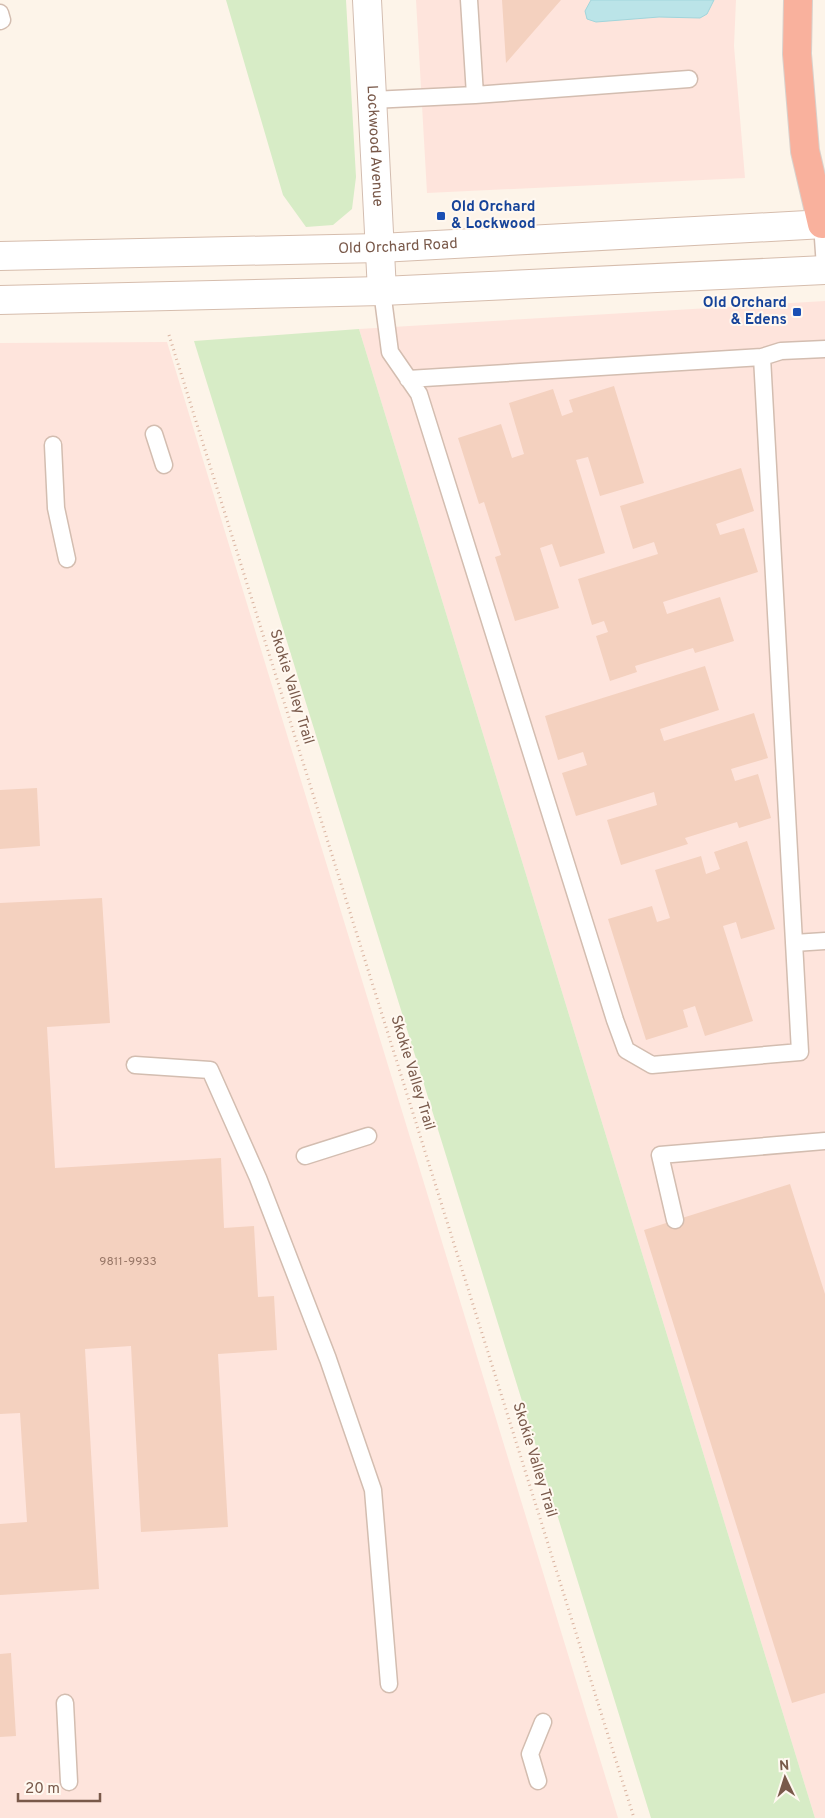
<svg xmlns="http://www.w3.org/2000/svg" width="825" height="1818" viewBox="0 0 825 1818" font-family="Overpass,sans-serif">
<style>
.commercial{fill:#fee4dc}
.green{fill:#d7ecc6}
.water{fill:#bbe4e8;stroke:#a1d5db}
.building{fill:#f4d1bf}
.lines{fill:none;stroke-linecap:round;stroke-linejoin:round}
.service-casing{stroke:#d3bdb0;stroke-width:19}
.tertiary-casing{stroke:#d3bdb0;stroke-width:30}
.secondary-casing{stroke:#d6bdad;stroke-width:30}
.motorway-casing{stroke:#d9d1cc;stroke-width:30}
.path{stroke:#dab4a1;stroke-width:3;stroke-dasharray:1 4;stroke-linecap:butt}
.service{stroke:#fff;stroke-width:16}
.tertiary{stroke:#fff;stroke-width:28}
.secondary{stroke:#fff;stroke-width:28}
.motorway{stroke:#f9b19d;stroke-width:28}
.transit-dot{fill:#1a4fb4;stroke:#fff8f0;stroke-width:2}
.labels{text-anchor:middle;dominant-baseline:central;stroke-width:4;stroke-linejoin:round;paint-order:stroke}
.number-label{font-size:12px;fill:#987767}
.street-label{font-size:15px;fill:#79594a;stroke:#fff8f0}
.transit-label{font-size:15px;font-weight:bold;fill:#164399;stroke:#fff8f0;text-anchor:start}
</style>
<rect width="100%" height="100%" fill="#fdf4e9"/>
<path class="commercial" d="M416 0H736L734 46 745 178 427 193Z
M825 301V1818H815L359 329Z
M167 342 618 1818H0V343Z"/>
<path class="green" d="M226 0H346L356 177 352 209 333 225 306 227 283 195Z
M359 329 815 1818H651L194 341Z"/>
<path class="water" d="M591 0H714L707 14 700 18 659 17 596 22 587 19 585 11Z"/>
<path class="building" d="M502 0H561L506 63Z
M614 386 644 483 600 496 588 457 576 460 605 553 560 567 552 544 540 548 559 608 515 621 495 557 501 555 484 502 479 504 458 438 501 424 512 458 524 454 509 403 553 389 562 416 573 412 569 400Z
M741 468 754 511 716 524 720 535 744 528 758 572 663 602 667 614 720 597 734 641 695 653 693 648 635 666 637 672 610 681 596 636 608 632 604 621 592 625 578 579 658 554 654 542 633 549 620 506Z
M705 666 719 710 660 729 664 741 754 713 768 758 731 769 735 781 758 774 771 818 739 828 737 822 685 838 688 844 621 865 607 820 657 805 654 792 576 816 562 773 587 765 583 752 558 760 545 716Z
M37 788 40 846 0 849V790Z
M747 841 775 929 741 939 736 922 723 926 753 1021 705 1036 695 1006 683 1010 688 1027 646 1040 608 919 652 906 657 922 670 918 655 870 701 856 706 874 720 869 714 852Z
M102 898 110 1023 47 1027 55 1168 221 1158 224 1228 254 1226 258 1297 274 1296 277 1350 218 1354 228 1527 141 1532 131 1346 85 1349 99 1589 0 1595V1524L27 1522 20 1413 0 1414V903Z
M790 1184 825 1294V1693L792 1703 644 1230Z
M11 1653 16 1736 0 1737V1654Z"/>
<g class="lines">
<g class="service-casing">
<path id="service" d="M469 0 475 95 689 79
M0 13 2 20 0 21
M372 100 475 95
M822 224 825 267
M382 291 390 352 419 394 615 1020 626 1050 652 1065 800 1052 762 357 408 379
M762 357 781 351 825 349
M154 434 164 465
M53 445 56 508 67 559
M794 943 825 941
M135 1065 210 1070 258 1178 328 1359 373 1490 389 1684
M305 1156 368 1136
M675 1220 660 1155 825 1141
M65 1703 69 1782
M538 1781 530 1754 543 1722"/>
</g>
<g class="tertiary-casing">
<g id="tertiary">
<path id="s1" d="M367 0 382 291"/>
</g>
</g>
<g class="secondary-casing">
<g id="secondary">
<path id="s2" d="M0 256 380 248 825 224"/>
<path d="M0 300 382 291 825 270"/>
</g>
</g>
<g class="motorway-casing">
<path id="motorway" d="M798 0 797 54 805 151 822 224"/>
</g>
<path class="path" d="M169 335 634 1818"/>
<use href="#service" class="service"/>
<use href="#tertiary" class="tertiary"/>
<use href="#secondary" class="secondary"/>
<use href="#motorway" class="motorway"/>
</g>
<g class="transit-dot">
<rect x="436" y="211" width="10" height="10" rx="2.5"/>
<rect x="792" y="307" width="10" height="10" rx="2.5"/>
</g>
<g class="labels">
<g class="number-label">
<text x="128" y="1262">9811-9933</text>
</g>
<g class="street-label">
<text stroke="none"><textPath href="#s1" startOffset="146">Lockwood Avenue</textPath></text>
<text stroke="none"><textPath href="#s2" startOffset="398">Old Orchard Road</textPath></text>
<text transform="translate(291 687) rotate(73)">Skokie Valley Trail</text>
<text transform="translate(412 1073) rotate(73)">Skokie Valley Trail</text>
<text transform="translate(534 1460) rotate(73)">Skokie Valley Trail</text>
</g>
<g class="transit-label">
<text x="451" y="207">Old Orchard<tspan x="451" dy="17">&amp; Lockwood</tspan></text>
<text x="787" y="303" text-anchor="end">Old Orchard<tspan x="787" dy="17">&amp; Edens</tspan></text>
</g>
</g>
<g transform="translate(785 1778) rotate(356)" stroke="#fff8f0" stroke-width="4" paint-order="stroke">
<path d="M0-4L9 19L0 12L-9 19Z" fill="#79594a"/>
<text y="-8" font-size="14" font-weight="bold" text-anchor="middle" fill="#79594a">N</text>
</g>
<path d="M18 1793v8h82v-8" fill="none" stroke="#79594a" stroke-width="2.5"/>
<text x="25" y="1793" font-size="15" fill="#79594a" stroke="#fff8f0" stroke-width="4" paint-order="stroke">20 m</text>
</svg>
